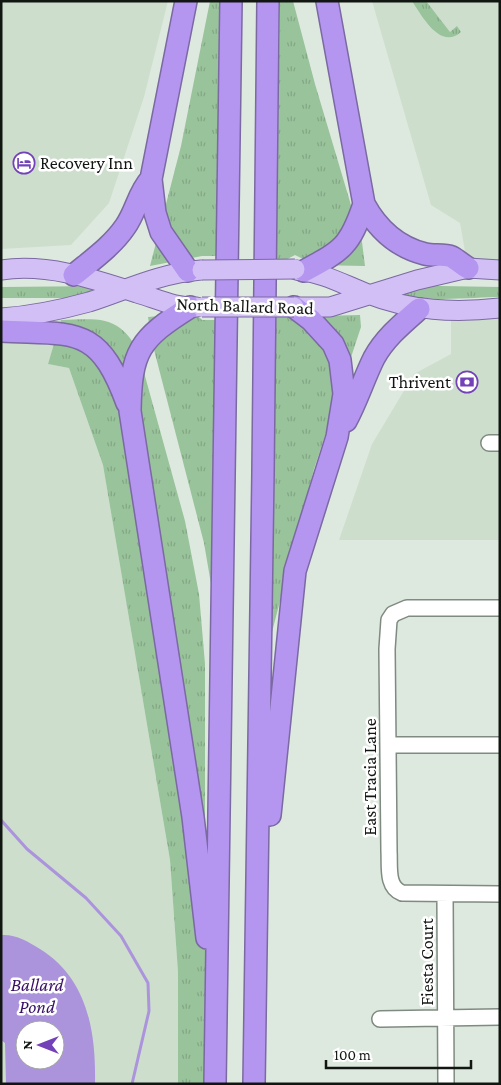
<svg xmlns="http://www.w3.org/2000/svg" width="501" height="1085" viewBox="0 0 501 1085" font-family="'Crimson Pro',serif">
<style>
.built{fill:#cddecd;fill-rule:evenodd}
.grass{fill:url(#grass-tufts)}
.water{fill:#ac94dd;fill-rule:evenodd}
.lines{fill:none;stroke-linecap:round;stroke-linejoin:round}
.stream{stroke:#ac94dd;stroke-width:3}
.minor-casing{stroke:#7f8a80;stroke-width:18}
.major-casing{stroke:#7b69a2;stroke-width:21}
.highway-casing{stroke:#7b69a2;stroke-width:24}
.minor{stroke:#fff;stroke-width:15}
.major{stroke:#d2bff6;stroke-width:19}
.highway{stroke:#b495f0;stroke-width:21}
.major-bridge-casing{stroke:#7b69a2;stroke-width:21;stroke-linecap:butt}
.major-bridge{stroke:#d2bff6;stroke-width:19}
.labels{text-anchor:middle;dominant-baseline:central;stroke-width:5;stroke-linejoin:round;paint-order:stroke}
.poi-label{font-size:18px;fill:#121612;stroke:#fff;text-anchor:start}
.street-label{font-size:18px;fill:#121612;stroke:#fff}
.water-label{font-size:19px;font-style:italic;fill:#380f66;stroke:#fff}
</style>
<defs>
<pattern id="grass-tufts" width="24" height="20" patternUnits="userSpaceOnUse" patternTransform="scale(1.25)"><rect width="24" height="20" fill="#99c39b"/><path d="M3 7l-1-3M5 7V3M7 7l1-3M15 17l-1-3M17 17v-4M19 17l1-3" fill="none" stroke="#83a784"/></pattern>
</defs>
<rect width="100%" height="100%" fill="#dde9de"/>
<path class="built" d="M1 1H168L144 97 109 203 71 245 1 249Z
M372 1H500V270L468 268 460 223 431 205Z
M500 309V540H339L372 444 414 374 451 354V312Z
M1 319 61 320 48 364 69 368 103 465 170 860 178 972V1084H1ZM25 1030H55V1060H25Z"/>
<path class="grass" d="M210 1H221L219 256H202L150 266 181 146Z
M280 1H293L315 84 362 242 365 266 315 265 295 255 276 265Z
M412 1H426L450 32 457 26 461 32C441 50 423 18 412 1Z
M382 285 500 287V297C471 297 401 306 382 285Z
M103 286 134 298H1V287Z
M195 313 202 320H218L212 590 204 543 152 342 148 317Z
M360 315 361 327 314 469 271 636 276 317Z
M61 320C75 320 91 318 105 321 128 326 143 354 145 376L185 521 199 594 205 664V1084H178V972L170 860 103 465 69 368 48 364Z"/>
<path class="water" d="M1 935C16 934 27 941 40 949 88 979 96 1032 95 1084H6L5 1043 1 1040ZM25 1030H55V1060H25Z"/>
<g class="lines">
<path class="stream" d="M1 820 27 849 86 898 121 936 148 983 149 1011 132 1084"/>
<g class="minor-casing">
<path id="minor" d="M489 443H500
M500 608H407L393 614 389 620 387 649 389 851C390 866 386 887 402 893L500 894
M389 745H500
M445 895 446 1084
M380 1019 500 1017"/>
</g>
<g class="major-casing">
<path id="major" d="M1 270C47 263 94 279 137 293 158 299 175 308 197 307
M296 270C324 273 342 284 368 294 411 311 454 313 500 308
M294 307H330L417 280 468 268 500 270
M1 318C31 316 60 310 89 302 129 289 157 274 201 270"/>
</g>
<g class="highway-casing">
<path id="highway" d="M186 1 151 179 155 213 161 232 188 271
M327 1 364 204C377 228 397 247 425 254 433 256 444 254 452 257 457 260 463 265 468 268
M304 271C343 250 350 246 364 204
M74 275C92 260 112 246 125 227 136 212 138 193 151 179
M190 307C139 339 131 351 130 411L193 817 207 938
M1 331C75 335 98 324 127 403
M346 421C357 401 364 378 374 358 385 338 402 324 419 309
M270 815 295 571 337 437 344 394 340 360 333 344 311 320 294 307
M215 1084 231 1
M254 1084 263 473 268 1"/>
</g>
<use href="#minor" class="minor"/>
<use href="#major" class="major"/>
<use href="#highway" class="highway"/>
<g class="major-bridge-casing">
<path id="major-bridge" d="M202 270 295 269
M202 307H294"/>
</g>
<use href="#major-bridge" class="major-bridge"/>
</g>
<defs>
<g id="hotel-ring" transform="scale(1.125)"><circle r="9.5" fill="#fff" stroke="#7342b9" stroke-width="1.5"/><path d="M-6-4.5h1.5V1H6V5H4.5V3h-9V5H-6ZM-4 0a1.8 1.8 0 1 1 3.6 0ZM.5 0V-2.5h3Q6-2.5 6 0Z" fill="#7342b9"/></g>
<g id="bank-ring" transform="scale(1.125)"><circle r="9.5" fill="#fff" stroke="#7342b9" stroke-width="1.5"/><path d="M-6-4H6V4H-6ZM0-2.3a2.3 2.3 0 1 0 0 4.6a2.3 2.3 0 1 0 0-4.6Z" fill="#7342b9"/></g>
</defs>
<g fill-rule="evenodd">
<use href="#hotel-ring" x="24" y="163"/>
<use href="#bank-ring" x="467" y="382"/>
</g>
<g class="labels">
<g class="poi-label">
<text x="40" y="163">Recovery Inn</text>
<text x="451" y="382" text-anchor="end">Thrivent</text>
</g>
<g class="street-label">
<text transform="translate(245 306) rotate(2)">North Ballard Road</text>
<text transform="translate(370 777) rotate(-90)">East Tracia Lane</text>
<text transform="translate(427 962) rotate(-90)">Fiesta Court</text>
</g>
<g class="water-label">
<text x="37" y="984">Ballard<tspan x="37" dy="22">Pond</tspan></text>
</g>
</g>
<rect width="501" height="1085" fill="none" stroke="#121612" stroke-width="5"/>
<g transform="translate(40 1045) rotate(270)"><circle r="24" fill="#ffffff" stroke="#a0a2a0"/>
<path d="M0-4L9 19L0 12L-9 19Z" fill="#7342b9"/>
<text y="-8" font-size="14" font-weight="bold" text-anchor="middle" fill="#121612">N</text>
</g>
<path d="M326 1060v8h145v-8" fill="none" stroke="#121612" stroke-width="2.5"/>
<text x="334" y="1060" font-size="15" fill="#121612" stroke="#ffffff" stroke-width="4" paint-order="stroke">100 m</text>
</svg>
